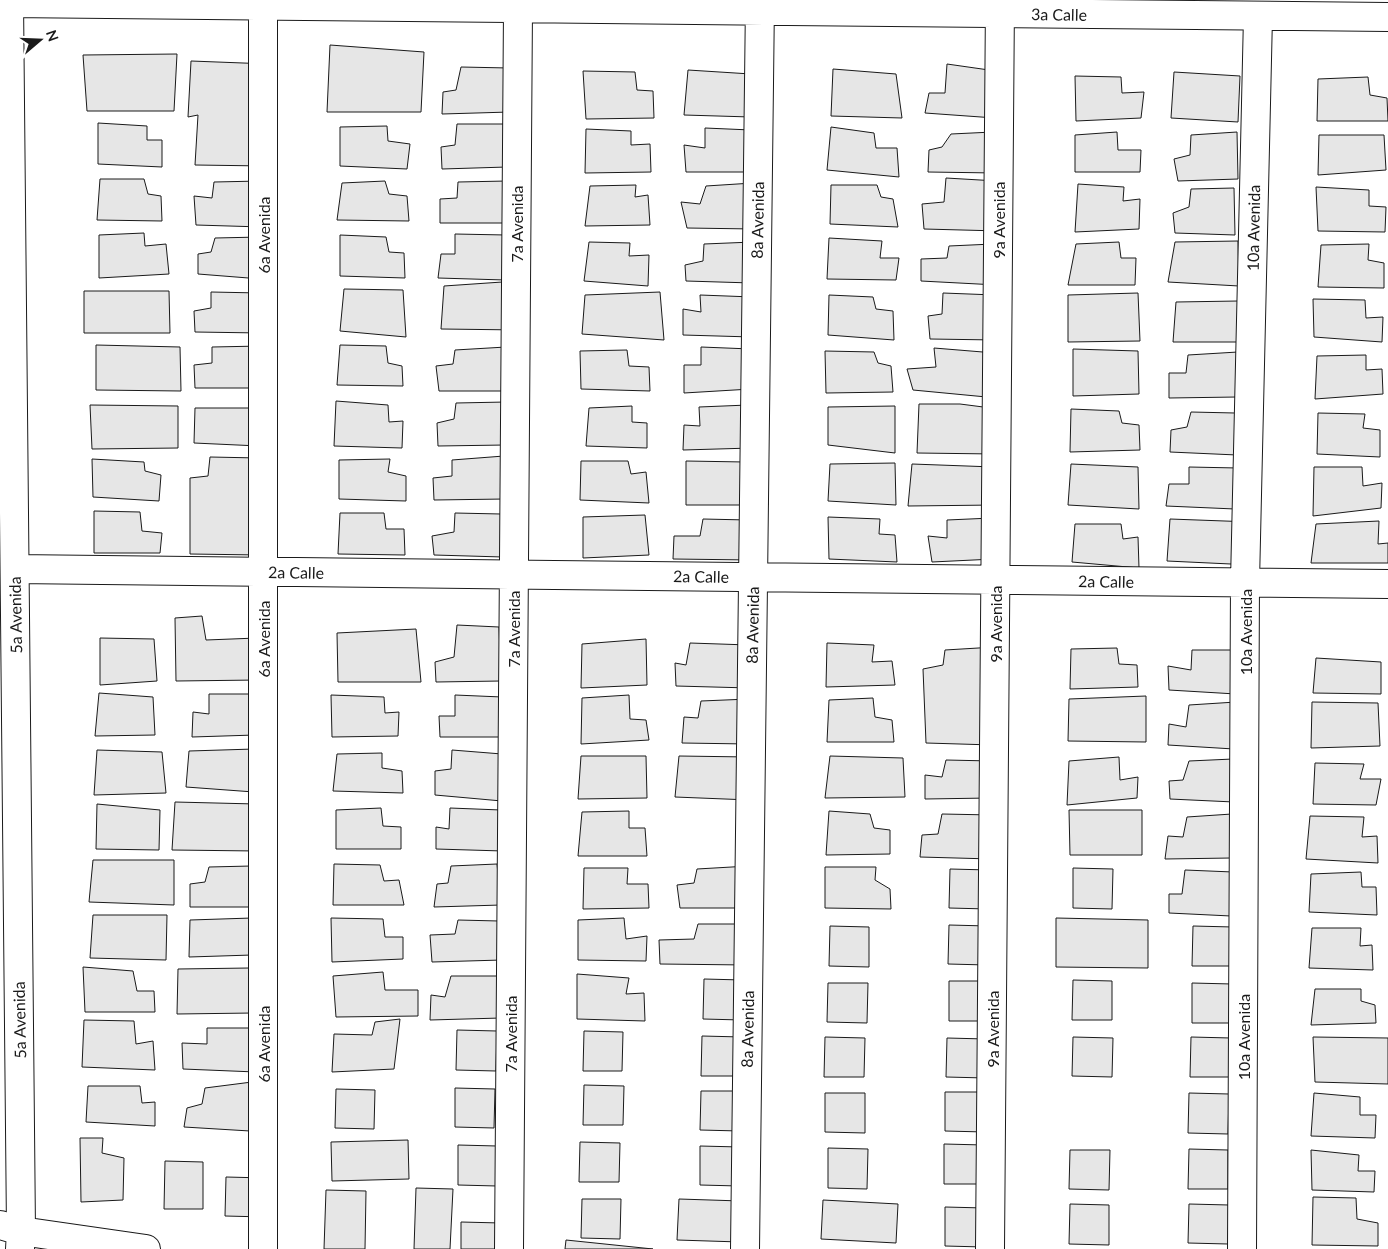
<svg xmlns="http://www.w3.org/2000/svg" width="1388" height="1249" viewBox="0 0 1388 1249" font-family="Lato,sans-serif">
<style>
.building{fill:#e6e6e6;stroke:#1a1a1a}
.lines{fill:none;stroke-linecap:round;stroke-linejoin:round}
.minor-casing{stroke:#1a1a1a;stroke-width:30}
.minor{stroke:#fff;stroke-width:28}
.labels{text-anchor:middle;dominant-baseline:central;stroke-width:4;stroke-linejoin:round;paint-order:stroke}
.street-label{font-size:16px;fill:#1a1a1a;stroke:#fff}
</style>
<rect width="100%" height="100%" fill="#fff"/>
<path class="building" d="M330 45 424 52 421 112H327Z
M177 54 174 111H87L83 55Z
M191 61 269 64 265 166 195 165 198 115 188 117Z
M947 64 996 71 995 118 925 113 929 93H945Z
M461 67 509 68 510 112 442 114 443 92 456 90Z
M833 69 896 74 902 118 831 116Z
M688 70 751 74V117L684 115Z
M583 71 635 72 637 90 653 91 654 118 586 119Z
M1174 72 1240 76 1238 122 1171 118Z
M1075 76 1121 77 1122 93 1144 92 1141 118 1076 121Z
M1368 77 1370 95 1387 98 1388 121H1317L1318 79Z
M98 123 147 126V140H162V167L98 164Z
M457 124H507V167L442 169 441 147 455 145Z
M387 126 388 141 410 144 407 169 340 166V127Z
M831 127 874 133 876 148H897L899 177 827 170Z
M705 128 751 130 754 172H686L684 145 705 148Z
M586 129 631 131V145L650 144 651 172 585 173Z
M993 132 996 173 928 172 929 150 942 147 951 134Z
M1117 132 1118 150H1141L1140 172H1075V135Z
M1237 132 1238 179 1178 181 1174 159 1190 155 1191 135Z
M1319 135H1384L1386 170 1318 175Z
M946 178 997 181 1000 231 924 229 922 204 944 202Z
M100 179H144L148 194 161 196 162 221 97 220Z
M261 181 262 227 196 225 194 196 212 198 214 182Z
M385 181 389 194 407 196 409 221 337 220 342 183Z
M507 181V223H440V199L457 198 458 182Z
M753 183 754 229 687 228 681 202 700 204 706 186Z
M1078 184 1124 187 1123 201 1140 199 1139 229 1075 232Z
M636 185 635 197 648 195 650 225 585 226 590 186Z
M831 185H877L881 197 893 199 898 227 830 224Z
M1316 187 1369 190V206L1386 207 1385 232 1318 231Z
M1234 188 1235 235 1175 233 1173 213 1189 207 1191 189Z
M144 233 145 246 166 244 169 274 99 278V235Z
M455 234 506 235 505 280 438 278 441 254H455Z
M340 235 386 237 389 252 404 253 405 278 340 276Z
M261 237V279L198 274V254L211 252 215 238Z
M829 238 882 241 880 258H899L896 280 827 279Z
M1238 241 1239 286 1168 282 1175 242Z
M589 242 630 243 629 256 649 255 648 286 584 281Z
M753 242 752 283 686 281 685 265 703 261 704 244Z
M1119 242 1121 258H1136L1135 285H1068L1076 244Z
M993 244 997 285 921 281V259L947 258 949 246Z
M1369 244 1368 260 1384 263V288L1318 287 1321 245Z
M517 281 520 330 441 329 444 286Z
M344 289 403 290 406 337 340 331Z
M84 291H169L170 333H84Z
M211 292 260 293 261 333 195 332 194 311 211 308Z
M660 292 664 340 582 334 585 295Z
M943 293 995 295 996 340 930 339 928 316 942 314Z
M1138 293 1140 341 1068 342V295Z
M700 295 753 297 752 337 683 335V309L701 312Z
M829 295 873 297 876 309 893 311 894 340 828 335Z
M1313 299 1365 300 1366 318 1383 317 1382 342 1314 337Z
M1238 301 1237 342H1173L1176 302Z
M96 345 180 347 181 391 96 390Z
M340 345 386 346 388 363 402 366 403 386 337 385Z
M262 346 261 388H195L194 365 212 363V347Z
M506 347V391H439L436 366 453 364 455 350Z
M701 347 751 349V389L684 393V365H701Z
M934 348 995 353 997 398 913 390 907 369 936 367Z
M1073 349 1138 351 1139 394 1073 396Z
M627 350 629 366 649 367 650 391 581 389 580 351Z
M825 351 874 352 878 363 891 366 893 392 826 393Z
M1238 352 1237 397 1169 398V373H1186L1188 355Z
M1366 355V370L1382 369 1383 394 1315 399 1317 356Z
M336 401 388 405 389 422 403 421 402 448 334 446Z
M506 402 505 445 438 446 437 423 454 419 456 403Z
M919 404H960L991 408 995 454 917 453Z
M90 405 178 406V448L92 449Z
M748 405 752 448 683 450 684 425 700 426 699 407Z
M632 406V422L647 423V448L586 446 589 408Z
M895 406V453L828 445V407Z
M195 408H259V446L194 443Z
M1071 409 1119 411 1122 423 1139 425 1140 450 1070 452Z
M1191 412 1235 413 1237 455 1170 452 1171 430 1187 427Z
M1318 413 1365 414 1363 428 1380 430V457L1317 454Z
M504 456 505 499 434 500 433 478 452 476V460Z
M210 457 259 458 260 555 190 554V478L208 476Z
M92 459 144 462 145 471 161 475 159 501 93 497Z
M390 459 388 472 406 476V501L339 499V460Z
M581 461H628L631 474 646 472 649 503 580 500Z
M686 461 745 462 765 478 768 505H686Z
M895 463 896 505 828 501 830 464Z
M912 464 994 467 995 505 908 506Z
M1071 464 1138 467 1139 509 1068 505Z
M1189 467 1238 468 1235 509 1166 506 1169 484H1189Z
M1314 467H1362L1363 486 1382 483 1381 508 1313 516Z
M94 511 140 512 142 531 162 533 160 553H94Z
M340 513H384L386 529H404L405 555 338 554Z
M455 513 501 514 503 557 434 555 432 536 454 532Z
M645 515 649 555 583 558V517Z
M828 517 880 519 879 534 895 535 897 562 829 559Z
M992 518 994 559 932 562 928 536 947 538V520Z
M703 519 748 520 752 560 673 559 674 536H700Z
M1170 519 1252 522V565L1167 561Z
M1379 521 1378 544 1388 543V563H1311L1316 524Z
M1075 524H1121L1123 539 1138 537 1139 568 1072 562Z
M202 616 206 640 257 638 259 680 176 681 175 618Z
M457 625 499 627 501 681 436 682 435 662 454 657Z
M416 629 421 682H338L337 633Z
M100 638 154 639 157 681 100 685Z
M646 639 647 685 581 688 582 644Z
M690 643 749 645 750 688 676 686 675 663 686 665Z
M827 643 874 645 872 662 892 661 895 685 826 687Z
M995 647 993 745 926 743 923 669 943 665 945 650Z
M1117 648 1119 664 1137 665 1138 687 1070 689 1071 649Z
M1192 650H1236V694L1169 690 1168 666 1191 670Z
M1316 658 1381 662V694L1313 693Z
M99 693 153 697 155 735 95 736Z
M209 694H258L255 735 192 737 193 712 209 714Z
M331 695 384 697 385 713 399 712 398 736 332 737Z
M455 695 502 697 501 737H440L439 716H455Z
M629 695 630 719 646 720 649 740 581 744 582 698Z
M1146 696V742L1068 741 1069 699Z
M873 698 875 717 892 720 894 742H827L829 700Z
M749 699 748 744 682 743 684 717 698 718 701 701Z
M1236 702 1234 749 1168 745 1169 724 1186 727 1189 705Z
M1312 702 1378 703 1380 746 1311 748Z
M254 749V792L186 787 189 751Z
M97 750 162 752 166 793 94 795Z
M452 750 502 754V801L435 795V771L451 769Z
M382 753V768L402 771 403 793 333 791 337 754Z
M581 756H646L647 798 578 799Z
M679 756 749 757 750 800 675 797Z
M830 756 903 758 905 797 825 798Z
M1119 757 1120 780 1138 777 1137 798 1067 805 1069 761Z
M1233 759 1234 802 1170 799 1169 781 1183 780 1189 761Z
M946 760 992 761 990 798 925 799V775L942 777Z
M1315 763 1364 764 1360 779H1381L1376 805 1313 804Z
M175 802 256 804 257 851 172 850Z
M97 804 160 810 159 850 96 849Z
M381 808 383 826 401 827V849H336V810Z
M450 808 501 810 503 851 436 849V827L449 829Z
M1069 810H1142V855H1070Z
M629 811V828H645L647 856H578L582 812Z
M829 811 870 814 874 828 890 830V854L826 855Z
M942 814 993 815 992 859 920 857 922 835 938 834Z
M1232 814 1231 858 1165 859 1168 836 1183 837 1187 817Z
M1310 816 1364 817 1362 837 1377 836 1378 863 1306 859Z
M93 860H174V905L89 902Z
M334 864 380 865 384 881 399 880 404 905H333Z
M497 864 501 905 434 907 437 884 448 883 451 866Z
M251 866 253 907H190V884L205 882 209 867Z
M749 866 748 908H680L677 885 694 883 697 869Z
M825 867H876L875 880 890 889 891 909 825 908Z
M584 868H628L627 884H648L649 908 583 909Z
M1073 868 1113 869 1112 909 1073 908Z
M950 869 989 870 988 909 949 908Z
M1185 870 1233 872 1231 916 1169 913V894H1182Z
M1361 872 1362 887H1376L1377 915 1309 912 1311 874Z
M93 915H167L166 960 90 958Z
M252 918V955L189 957 190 920Z
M331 918 383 919 385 937H403V959L332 962Z
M624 918 626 939 647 936 646 961 578 960V920Z
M1056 918 1148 920V968L1056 967Z
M458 920 499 921 502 960 432 962 430 935 455 934Z
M698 924H746L747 965 660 964 659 940 694 939Z
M949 925 988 926 987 965 948 964Z
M830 926 869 927V967L829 966Z
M1193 926 1233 927 1232 966H1192Z
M1312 928H1361L1360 946 1372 945 1373 970 1309 968Z
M83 967 133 971 137 991H154L155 1012H85Z
M249 968 253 1013 177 1014 178 969Z
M383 972 385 990H418V1016L336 1017 333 976Z
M577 974 629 978 626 994 644 993 645 1021 577 1019Z
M451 976H501V1018L430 1020 431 995 445 997Z
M704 979 743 980 742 1020 703 1019Z
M1073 980 1112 981V1020H1072Z
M949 981H989L988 1021H949Z
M828 983H868L867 1023 827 1022Z
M1192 983 1232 984V1023H1192Z
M1315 989H1361V1001L1375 1005 1376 1023 1311 1025Z
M400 1019 394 1069 332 1072 334 1034 372 1035 375 1022Z
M84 1020 134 1021 136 1044 153 1041 155 1070 82 1067Z
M207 1028H256V1072L183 1069 182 1043 207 1044Z
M457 1030 497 1031 496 1071 456 1070Z
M584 1031 623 1032 622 1071H583Z
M702 1036 742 1037 741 1076H701Z
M825 1037 865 1038 864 1077H824Z
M1073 1037 1113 1038 1112 1077 1072 1076Z
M1191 1037 1231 1038 1230 1077H1190Z
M1313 1037 1388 1038V1084L1315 1082Z
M947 1038 986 1039V1078L946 1077Z
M252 1082 250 1131 184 1127 187 1108 202 1104 205 1088Z
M584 1085 624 1086 623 1125H583Z
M88 1086H140L142 1103 155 1102V1126L86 1122Z
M455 1088 495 1089 494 1128 455 1127Z
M336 1089 375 1090 374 1129 335 1128Z
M701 1091H740V1131L700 1130Z
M945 1092H985V1132L945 1131Z
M825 1093H865V1133L825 1132Z
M1189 1093 1229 1094 1228 1134 1188 1133Z
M1314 1093 1360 1097V1115H1376L1375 1138 1311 1136Z
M80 1138H103L102 1153 124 1158 123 1200 81 1202Z
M408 1140 409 1179 332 1181 331 1142Z
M580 1142 620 1143 619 1182H579Z
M944 1144 984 1145V1184H944Z
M458 1145 497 1146V1186L458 1185Z
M700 1146 740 1147 739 1186 700 1185Z
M828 1148 868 1149 867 1189 828 1188Z
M1189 1149 1228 1150V1189H1188Z
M1070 1150H1110L1109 1190 1069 1189Z
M1311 1150 1359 1155 1358 1171H1375L1374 1192 1312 1190Z
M165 1161 203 1162V1209H164Z
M226 1177 265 1178V1217L225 1216Z
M416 1188 453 1189 450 1249H414Z
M326 1190 366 1191 365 1249H324Z
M1313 1197 1356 1198 1357 1219 1378 1223V1246L1312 1245Z
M582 1199H621L620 1239 581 1238Z
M679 1199 741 1201 740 1242 677 1240Z
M823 1200 898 1204 896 1243 821 1239Z
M1070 1204 1109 1205V1245L1069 1244Z
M1189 1204 1229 1205 1228 1244 1188 1243Z
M945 1207 985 1208 984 1247 945 1246Z
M461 1222 501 1223 500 1249H461Z
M566 1240 653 1249H565Z"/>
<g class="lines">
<g class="minor-casing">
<path id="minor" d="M9 0 21 1231 20 1249
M263 0V1249
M9 3 1388 17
M15 569 1388 584
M0 1225 21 1231 146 1249
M509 1249 518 9
M745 1249 760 0
M990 1249 1000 0
M1242 1249 1245 582 1258 16"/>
</g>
<use href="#minor" class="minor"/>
</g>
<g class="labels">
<g class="street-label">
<text transform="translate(1059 14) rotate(1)">3a Calle</text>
<text transform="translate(757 220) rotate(-89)">8a Avenida</text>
<text transform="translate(998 220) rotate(-90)">9a Avenida</text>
<text transform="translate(516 224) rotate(-90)">7a Avenida</text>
<text transform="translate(1253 228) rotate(-89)">10a Avenida</text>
<text transform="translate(263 235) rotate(-90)">6a Avenida</text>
<text transform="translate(296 572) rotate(1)">2a Calle</text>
<text transform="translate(701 576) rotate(1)">2a Calle</text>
<text transform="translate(1106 581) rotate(1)">2a Calle</text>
<text transform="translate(15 615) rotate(-91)">5a Avenida</text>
<text transform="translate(995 624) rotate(-90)">9a Avenida</text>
<text transform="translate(752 625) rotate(-89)">8a Avenida</text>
<text transform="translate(513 629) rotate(-90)">7a Avenida</text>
<text transform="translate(1245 632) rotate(-90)">10a Avenida</text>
<text transform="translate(263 639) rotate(-90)">6a Avenida</text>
<text transform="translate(19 1020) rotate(-91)">5a Avenida</text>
<text transform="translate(747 1029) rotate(-89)">8a Avenida</text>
<text transform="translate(992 1029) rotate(-90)">9a Avenida</text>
<text transform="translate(510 1034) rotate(-90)">7a Avenida</text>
<text transform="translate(1243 1037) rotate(-90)">10a Avenida</text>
<text transform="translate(263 1044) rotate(-90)">6a Avenida</text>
</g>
</g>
<g transform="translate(40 40) rotate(71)" stroke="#ffffff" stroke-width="4" paint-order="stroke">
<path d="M0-4L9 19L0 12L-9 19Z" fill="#1a1a1a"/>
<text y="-8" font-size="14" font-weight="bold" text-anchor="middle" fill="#1a1a1a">N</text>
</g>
</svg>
